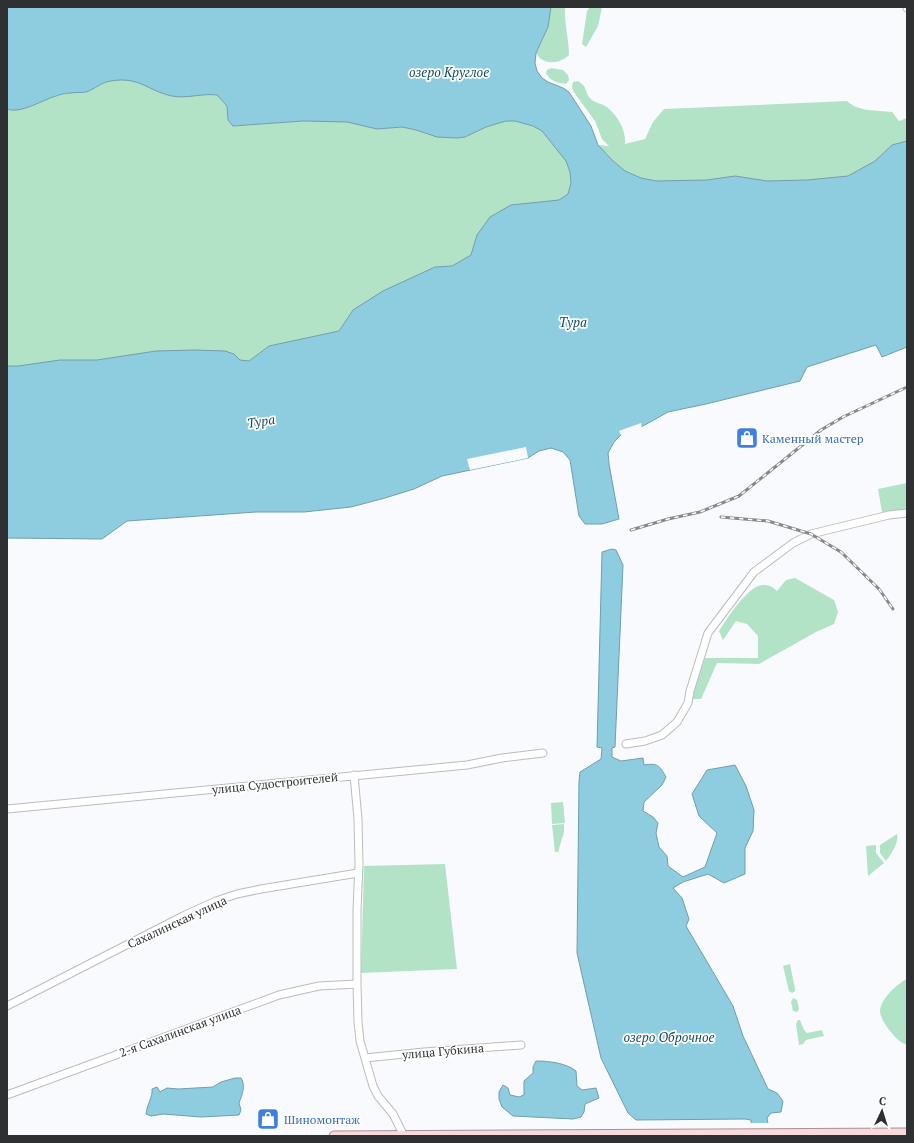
<svg xmlns="http://www.w3.org/2000/svg" width="914" height="1143" viewBox="0 0 914 1143" font-family="'PT Serif',serif">
<style>
.green{fill:#b2e3c7}
.water{fill:#8dcddf;stroke:#719eab}
.pier{fill:#f9fafe}
.lines{fill:none;stroke-linecap:round;stroke-linejoin:round}
.minor-casing{stroke:#bbbcc0;stroke-width:9}
.major-casing{stroke:#ad8e91;stroke-width:11}
.minor{stroke:#fff;stroke-width:7}
.major{stroke:#f7dadc;stroke-width:9}
.rail-casing{stroke:#87888a;stroke-width:3}
.rail{stroke:#fff;stroke-width:1.5;stroke-dasharray:4.5;stroke-linecap:butt}
.labels{text-anchor:middle;dominant-baseline:central;stroke-width:3.5;stroke-linejoin:round;paint-order:stroke}
.shop-label{font-size:12px;fill:#366cbe;stroke:#fff;text-anchor:start}
.street-label{font-size:12px;fill:#2f3031;stroke:#fff}
.water-label{font-size:13px;font-style:italic;fill:#134a58;stroke:#fff}
</style>
<rect width="100%" height="100%" fill="#f9fafe"/>
<path class="green" d="M551 7H565C564 23 569 39 569 55 560 64 543 66 536 53L544 37Z
M590 7H602L598 26 586 47 582 44 587 11Z
M551 68 563 70 568 75 569 80 566 84C557 83 550 81 546 73L547 70Z
M126 79 144 84 162 93 193 96 207 93 217 95 227 106 228 120 233 126 304 121 347 122 377 129 402 127 416 130 429 135 447 138H457L465 137 486 127 506 121H515L533 126 542 131 566 161 570 172 571 183 568 194 559 200 511 205 477 235 472 255 452 266 435 267 353 310 339 331 269 346 249 361 240 360 234 355 156 351 97 360H61L18 366H7V109L9 110 20 109 53 97 69 93 86 92 109 81Z
M578 81C589 88 584 92 590 98 594 103 601 103 607 107 618 116 626 130 625 144L645 139 653 122 664 109 847 101C858 112 877 110 892 112L899 121 907 118V141L892 145 875 161 848 176 807 180 767 181 735 176 707 180 656 181 641 178 625 171 612 160 598 145 609 146 602 139 595 121 573 91 572 86 573 82Z
M907 483V510L882 512 878 489Z
M795 578 834 600 838 612 834 624 816 632 759 664 717 663 701 699H693V692L705 658H758V636L747 624 736 621 723 640 719 631C727 619 748 585 763 585 769 585 773 587 777 591L786 580Z
M563 802 565 823 552 824 551 803Z
M564 824V832L558 852H555L552 825Z
M897 834C899 843 891 854 886 861L880 853V845Z
M876 845V853L884 863 868 876 866 846Z
M445 864 457 969 361 973 364 866Z
M790 964 795 989V991L792 993 789 991 783 966Z
M907 979V1045C900 1043 895 1037 890 1031 886 1026 881 1019 880 1012 880 999 897 984 907 979Z
M793 998 797 1000 799 1009 797 1012 793 1011 791 1002Z
M798 1020H800L804 1030 807 1033 822 1030 824 1036 806 1040 803 1044 799 1045 796 1024Z"/>
<path class="water" d="M7 7H551L548 27 536 53 535 63 537 71 542 78 548 82 563 88 569 92 591 126 598 145 612 160 625 171 641 178 656 181 707 180 735 176 767 181 807 180 848 176 875 161 892 145 907 141V347L882 357 876 345 807 367 800 381 706 404 668 412 643 426 622 434 614 442 608 453 609 464 619 519 602 524H585L579 516 570 460 563 452 551 448 539 451 528 458 442 476 414 489 385 498 351 507 304 512H256L127 521 102 539 7 538V366H18L60 360H97L156 351 194 350 225 351 234 354 240 360 249 361 269 346 339 331 353 310 383 291 435 267 452 266 471 255 477 235 490 217 511 205 559 200 568 194 571 183 570 172 566 161 542 131 533 126 515 121H506L486 127 465 137 457 138 437 137 416 130 402 127 377 129 347 122 303 121 233 126 228 120 227 106 217 95C202 93 187 99 172 96 148 91 139 76 111 81 102 82 95 89 86 92 82 93 76 92 71 93 65 93 59 95 53 97 41 101 20 114 7 109Z
M612 549 616 550 623 565 615 747 612 748V757L621 761 643 758 644 765C658 763 659 765 666 777L662 785 644 802 643 811 653 817 658 823 656 833 659 847 667 856 668 866 683 877 705 867 717 833 699 816 692 794 707 770 735 765 746 786 754 810 753 831 745 848V874L724 883 708 874 683 882 673 888 682 898 689 919 686 926 733 1006 743 1036 768 1089 777 1093 783 1101 781 1112 771 1113 767 1118 770 1136H752L751 1120 745 1119 636 1120 628 1113 601 1058 577 953 579 781 580 772 601 759 602 748 597 747 602 552Z
M536 1061C549 1061 566 1063 576 1071L577 1086 582 1090 596 1088 599 1098 585 1104 584 1112 581 1117 573 1119 513 1116 502 1107 499 1099V1092L503 1085 508 1088 510 1095 519 1097 524 1095V1081L533 1073V1067Z
M235 1078H241C246 1086 242 1095 239 1103L241 1110 239 1115 201 1117 163 1114 151 1116 146 1114C147 1104 153 1097 152 1089L157 1087 160 1092 167 1088 178 1089 213 1087 221 1082Z"/>
<path class="pier" d="M641 423 642 428 622 437 619 431Z
M526 447 528 458 470 470 467 459Z
M749 1123H770L772 1136H750Z"/>
<g class="lines">
<g class="minor-casing">
<path id="minor" d="M907 7V8
M626 744 645 741 662 735 677 722 688 703 690 691 708 633 754 572 793 543 811 534 889 515 907 513
M354 775 358 819 359 864 357 910V984L358 1022 360 1041 373 1086 378 1096 393 1114 404 1136
M7 809 467 765 502 758 543 753
M7 1006 183 916 216 901 237 894 261 889 358 873
M365 1058 424 1052 521 1045
M7 1095 279 995 319 986 357 984"/>
</g>
<g class="major-casing">
<path id="major" d="M334 1136 907 1133"/>
</g>
<use href="#minor" class="minor"/>
<use href="#major" class="major"/>
<g class="rail-casing">
<path id="rail" d="M721 517 768 521 811 534 841 552 879 589 893 609
M631 530 668 519 700 512 739 496 821 430 843 417 907 387"/>
</g>
<use href="#rail" class="rail"/>
</g>
<defs>
<g id="shop-square" transform="scale(1.15)"><rect x="-9" y="-9" width="18" height="18" rx="4" fill="#3f7fe0" stroke="#fff"/><path d="M-5-2.5h2.3a2.7 3.5 0 0 1 5.4 0H5L5.5 6h-11ZM-1.5-2.5h3a1.5 2.3 0 0 0-3 0Z" fill="#fff"/></g>
</defs>
<g fill-rule="evenodd">
<use href="#shop-square" x="747" y="438"/>
<use href="#shop-square" x="268" y="1119"/>
</g>
<g class="labels">
<g class="shop-label">
<text x="762" y="438">Каменный мастер</text>
<text x="284" y="1119">Шиномонтаж</text>
</g>
<g class="street-label">
<text transform="translate(275 783) rotate(-6)">улица Судостроителей</text>
<text transform="translate(177 922) rotate(-25)">Сахалинская улица</text>
<text transform="translate(180 1031) rotate(-20)">2-я Сахалинская улица</text>
<text transform="translate(443 1051) rotate(-5)">улица Губкина</text>
</g>
<g class="water-label">
<text x="449" y="72">озеро Круглое</text>
<text x="573" y="322">Тура</text>
<text transform="translate(261 421) rotate(-9)">Тура</text>
<text x="669" y="1037">озеро Оброчное</text>
</g>
</g>
<rect width="914" height="1143" fill="none" stroke="#2f3031" stroke-width="16"/>
<g transform="translate(882 1111) rotate(4)" stroke="#ffffff" stroke-width="3" paint-order="stroke">
<path d="M0-3L7 15L0 10L-7 15Z" fill="#2f3031"/>
<text y="-6" font-size="11" font-weight="bold" text-anchor="middle" fill="#2f3031">С</text>
</g>
</svg>
